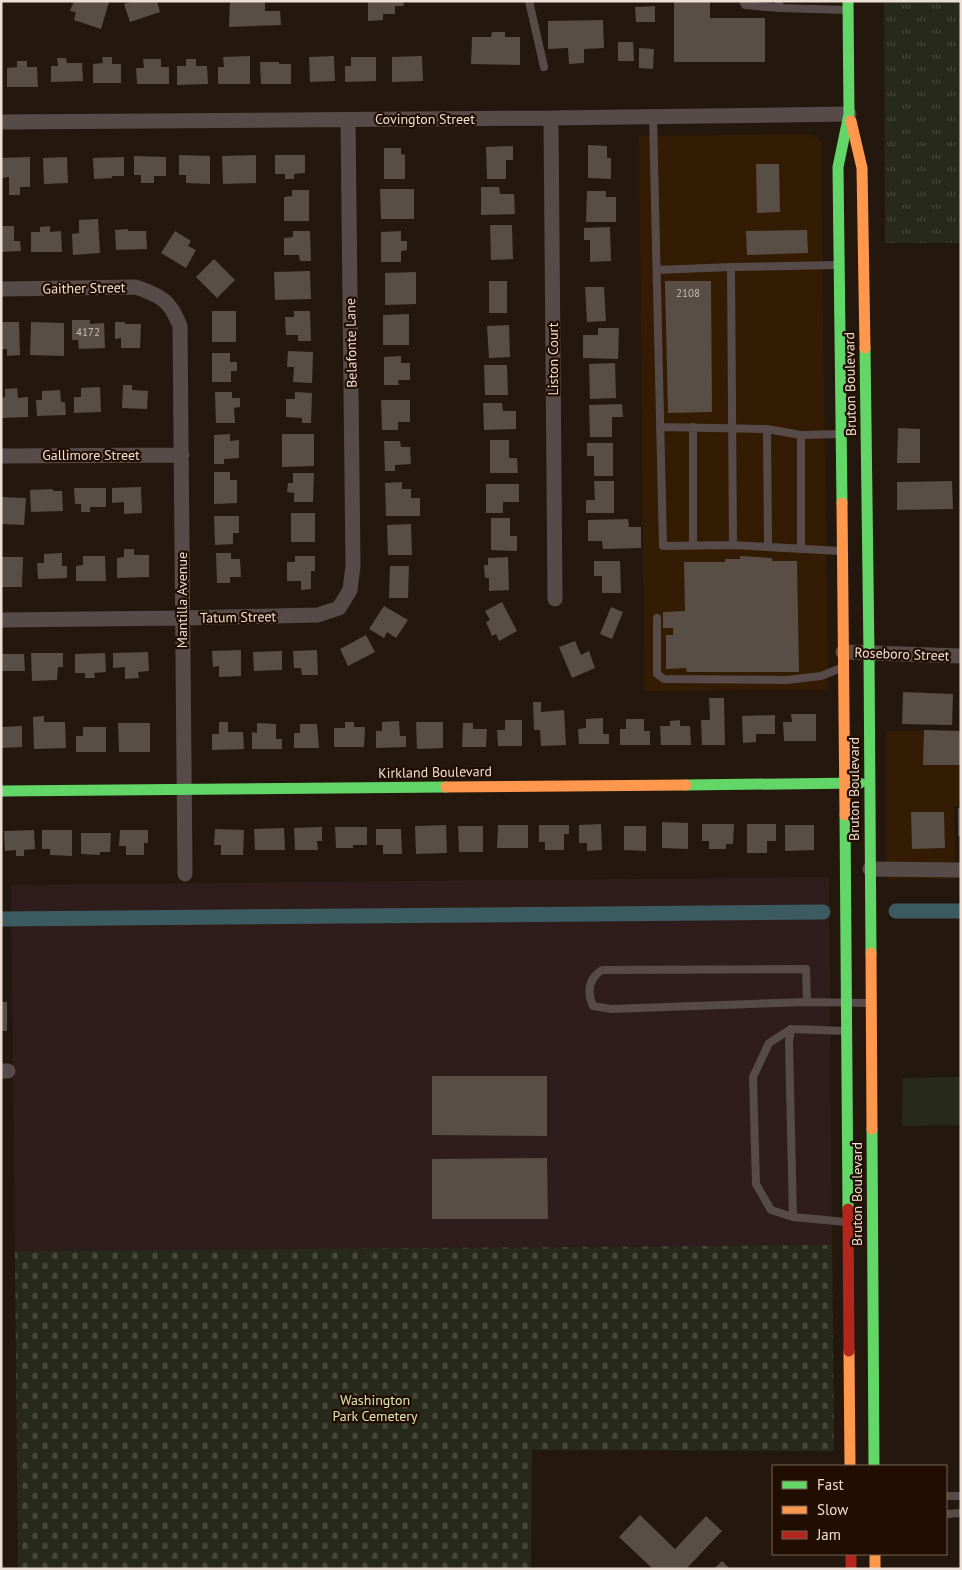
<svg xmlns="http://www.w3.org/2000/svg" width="962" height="1570" viewBox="0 0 962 1570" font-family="'PT Sans',sans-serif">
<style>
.built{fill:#331b04}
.education{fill:#2f1d1b}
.cemetery{fill:url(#cemetery-stones)}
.park{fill:url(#park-tufts)}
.pitch{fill:#27291b}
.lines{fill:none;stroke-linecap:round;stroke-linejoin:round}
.canal{stroke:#3c5b60;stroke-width:15}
.building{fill:#584e46}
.lane{stroke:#574b4a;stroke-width:8}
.street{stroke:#574b4a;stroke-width:15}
.fast{stroke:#63d668;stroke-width:11}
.slow{stroke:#ff974d;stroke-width:11}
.jam{stroke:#b3261e;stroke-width:11}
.labels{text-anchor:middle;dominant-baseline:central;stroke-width:4.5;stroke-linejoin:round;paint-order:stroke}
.number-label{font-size:11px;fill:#c8bbb0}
.street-label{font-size:14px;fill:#eedfd4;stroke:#220e00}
.park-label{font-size:14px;fill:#dbe8b2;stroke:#220e00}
</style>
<defs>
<pattern id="cemetery-stones" width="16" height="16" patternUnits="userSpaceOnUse" patternTransform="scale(1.25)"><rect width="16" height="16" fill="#27291b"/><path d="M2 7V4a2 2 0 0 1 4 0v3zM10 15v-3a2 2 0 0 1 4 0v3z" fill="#47483b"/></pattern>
<pattern id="park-tufts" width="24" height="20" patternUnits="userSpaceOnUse" patternTransform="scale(1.25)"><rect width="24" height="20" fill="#27291b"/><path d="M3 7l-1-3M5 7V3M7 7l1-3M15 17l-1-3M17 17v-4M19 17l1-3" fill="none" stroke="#47483b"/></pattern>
</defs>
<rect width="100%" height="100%" fill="#24180e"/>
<path class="built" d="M809 134 819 139 821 143 828 690 644 691 639 136Z
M961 730V806H954L956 879H886V731Z"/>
<path class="education" d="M829 877 832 1245 15 1251 11 885Z"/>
<path class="cemetery" d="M832 1245 834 1451 532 1450 531 1569H18L15 1251Z"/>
<path class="park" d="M884 1H961V243H885Z"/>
<path class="pitch" d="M961 1077 960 1125 902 1126 903 1078Z"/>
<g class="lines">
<path class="canal" d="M896 911H961
M1 919 823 912"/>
</g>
<path class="building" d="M74 1 109 2 101 29 74 20 76 12 70 11Z
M133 1H157L160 12 130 22 124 4Z
M230 1H265V11H280L281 25 229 27Z
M368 1H403L404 6H395V14H383V20L368 21Z
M674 1H710V18H765V62H674Z
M655 6V22H636L635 7Z
M603 20 604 48 584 49V63L569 64 568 48 548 49V21Z
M492 32H505V37H520V65L471 64 472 37H491Z
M618 42H633L634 61H618Z
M639 48 654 49 653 69 639 68Z
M250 56V84H218V67H224L223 57Z
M334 56 335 81 310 82 309 57Z
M422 56 423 81 392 82V57Z
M102 57H112V64H121V83H93V64L103 63Z
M351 57H376V81L345 82V66H351Z
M57 58H66L67 63H82L83 81 51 82V66H58Z
M143 59H161V67H169V84H137L136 68H144Z
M186 59H196V66H207L208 84 177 85V66H186Z
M17 61H27V67H37L38 87H7V68L17 67Z
M260 62H279V64H291V84H261Z
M588 145 607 146V158H611V179L588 178Z
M513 146V160H506V179H487L486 147Z
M384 148H401V154L405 155V179H384Z
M179 155 210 156V184L186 183V175H179Z
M256 155V183L223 184 222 156Z
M275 155H305V173L294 174V179H285V174H275Z
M134 156 166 157V176H154V183H141V175H134Z
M30 157V187H20V195H9V177L1 178V158Z
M67 157 68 183 44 184 43 158Z
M124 157V176H112V178L94 179 93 158Z
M756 164H779L780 212 757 213Z
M481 187H499L500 194H514L515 214 481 215Z
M380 189H414V219H381Z
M292 190H309V221H284V197L292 196Z
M587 191H606V197H616V222H586Z
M98 219 100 253 73 255 72 234 79 233V220Z
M490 225H512L513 259 491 260Z
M1 226H14V241H20L21 251 1 252Z
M50 226V232L61 231 62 252H31V232H40V227Z
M610 227 611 261 590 262V240H584V228Z
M128 229V231H146L147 249 116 250 115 230Z
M807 230 808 253 747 255 746 231Z
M175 231 191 241 188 246 196 250 186 268 161 253Z
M293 231H310L311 261H300L299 255H284V238L293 237Z
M401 231V241H407V250L401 251V262H381V232Z
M214 259 235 280 217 298 196 277Z
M310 271 311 299 275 300 274 272Z
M416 272V304L385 305V273Z
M489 281H507V313H489Z
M665 281H711L712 412 668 413Z
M585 287H604L606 321 587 322Z
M212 311H236V342H212Z
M294 311H310L311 341H298V335H286L285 317H294Z
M409 314V345H383V315Z
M72 320H90V324L104 323 105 348 79 349 78 340H72Z
M1 322H19L20 355 7 356V349H1Z
M31 322 64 323V356L30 355Z
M115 322H125V324H141L140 348H121V338L115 339Z
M509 325 510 357 489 358 487 326Z
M598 328H619L618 359 583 358V335H598Z
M288 351 313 352 312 383 293 382 294 367H287Z
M212 353H230V362H237V371H231V382H212Z
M401 356V363H410V380H398L399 385H384V357Z
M615 363 616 398 590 399 589 364Z
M484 365H507L508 395H485Z
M123 385H132V390L148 391 147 409 122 408Z
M100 387 101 412 74 413V397H81V388Z
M17 388 18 398 28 397V417L1 418V398L5 397V389Z
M60 390 61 402H65L66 415 37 416 36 400H42V391Z
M215 392H232V398H240V407L234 408 235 423H216Z
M295 392 312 393 311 423H302V418L286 417V399H295Z
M381 400H410V422H398V430H382Z
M483 403H502L503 411H516V429L484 430Z
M622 404 623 417H612V437H590L589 405Z
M898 428 920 429V463H897Z
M230 434V441L239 440V458L224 459V464H214V435Z
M282 434H314V466L282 467Z
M490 440H509V458H517L518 473H490Z
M384 441H400L401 447H410L411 464 395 465V471H385Z
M587 443H613V476H594V456H587Z
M214 472H230V480H237V503L214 504Z
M293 473H314L313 502H294V493L287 492 288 483H293Z
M594 481H614V513H586V500H595Z
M952 481 953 509 897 510V482Z
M402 482V489H411V498H420V516H386L385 483Z
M486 484H519V502H503V513H486Z
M141 487 142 513 124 514V502L112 503V488Z
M74 488H106V507H90V512H81V504H75Z
M53 489V491H62L63 511 31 512 30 490Z
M1 497 26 498 24 525 1 524Z
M291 513H315V542H291Z
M214 516H239V533H233V544L215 545Z
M491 518H510V536H517V551L491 550Z
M628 519 629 527H641V548L603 549 602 541H588V520Z
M411 524 412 555H388L387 525Z
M124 549H134V555H149V577L117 578V558L124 557Z
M62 553V566H67V578L38 579 37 563H44V554Z
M216 553H231V559H240L241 577H230V583H217Z
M83 556H105L106 581H76V566L83 565Z
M295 556H315V571H311V589L301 590V581H287V562H295Z
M740 556 772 558V561H797L799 672H687L686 668 666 669V635H673V628H663V612L685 611 684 562H725V559H740Z
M1 557H23L22 587H1Z
M508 557 509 590 489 591V578H485L484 565H488V558Z
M594 561H620L621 593H602V576H594Z
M390 566H409L408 598H389Z
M502 602 517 631 499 641 496 634 492 636 486 622 490 620 485 611Z
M384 606 408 620 396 638 387 632 384 638 369 629Z
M611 607 623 612 612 639 600 634Z
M366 635 375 652 348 666 340 649Z
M575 641 581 655 589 651 595 668 572 678 559 647Z
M241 650V676L219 677V666L213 667 212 651Z
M317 650 318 675H302L301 668H294L293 651Z
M282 651V670L254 671 253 652Z
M148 652 149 671 138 672 139 678 125 679V667L113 668V653Z
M31 653H63V667H58L57 680 32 681Z
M105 653 106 672 94 673 95 678H85V673H75V654Z
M1 654H24L25 671H1Z
M903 692 953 694 952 725 902 724Z
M709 698H724L725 745H702L701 720H710Z
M533 702H541V712L564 710 566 745 541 746 540 730H534Z
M791 714H816V741H784L783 722H792Z
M775 715V734H756V742L743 743 742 716Z
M44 716V722H65L66 748 34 749 33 717Z
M603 718V734H609V744H579L578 729 586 728V719Z
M626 719H644V731H650V745H620V729H626Z
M505 720H522V746H498L497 730H505Z
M680 720V726H690L691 745H661L660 726H670V721Z
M399 721 400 736H406V747L376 748V731H382V722Z
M219 722H228V732H243L244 749 212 750V734H219Z
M345 722H354V727H365L364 747H334V728H345Z
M416 722H443V748L417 749Z
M118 723H150V752H119Z
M257 723 276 724V739H282V749H252V732L257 733Z
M463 723H473V729H487L486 747H462Z
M300 724H317L319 748H294V733H300Z
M22 726V747L1 748 2 727Z
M83 727H106V752H76V736H83Z
M924 730 961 731V765H923Z
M958 808H961V836H958Z
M911 812H944L945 848 912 849Z
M662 822 688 823V849L662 848Z
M601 824 602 850 587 851V843H579V825Z
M702 824H734L733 844H726V849H709V841H702Z
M747 824H776V841H767V853H747Z
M446 825 447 853 416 854 415 826Z
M498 825H528V848H497Z
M539 825H569V834H564V850H545V842H539Z
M785 825H814V850L785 851Z
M458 826H483V852H459Z
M624 826H646V851L624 850Z
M322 827V841H317L318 850H295L294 828Z
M335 827H367V845H353V848H336Z
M284 828 285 850H255L254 829Z
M215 829 244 830 243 855H221V845H214Z
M376 829H401L402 854H383V845H376Z
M34 830 35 849 24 850V856H16V850L5 851 4 831Z
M42 830H72V856L50 855V849H42Z
M120 830H148V843H144V855H126V846H119Z
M81 833H111L110 852H100V855L81 854Z
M1 1002H7V1031H1Z
M432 1076H547V1136L432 1135Z
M547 1158 548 1219H432V1159Z
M640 1515 675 1549 706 1516 722 1531 688 1567 689 1569H653L619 1537Z
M722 1561 730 1569H714Z"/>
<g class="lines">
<path class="lane" d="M529 1 544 67
M743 1 745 5 779 8
M779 1V8L847 10
M653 117 663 546 733 545
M837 265 731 267 733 545 840 551
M657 270 731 267
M660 427 767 429 801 435 840 434
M693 427V546
M767 429 768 547
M801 435V549
M657 618V674L664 679 787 680 821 676 841 668
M807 1002 806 969 602 970C588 979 587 992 593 1006L611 1009 807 1002 869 1003
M791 1029 789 1042 793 1217
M846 1031 791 1029 769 1043 753 1077 756 1184 771 1210 793 1217 846 1222
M946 1496H961
M946 1514 961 1513"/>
<path class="street" d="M551 118 555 599
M1 122 551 118 849 114
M1 289 136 287C161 296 170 300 180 326L185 874
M1 456 182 455
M1 620 182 618 318 615 339 608 350 590 353 566 348 120
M843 652 961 656
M870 869 961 870
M1 1071H8"/>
<path class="fast" d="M865 348 869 653 871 953
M842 503 838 167 849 114 848 1
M686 785 860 783
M1 791 446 787
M845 815 848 1209
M872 1129 874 1466"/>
<path class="slow" d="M851 121 862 168 865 348
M842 503 845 815
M446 787 686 785
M871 953 872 1129
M849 1351 850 1466
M875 1554V1569"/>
<path class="jam" d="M848 1209 849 1351
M851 1554V1569"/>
</g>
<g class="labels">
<g class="number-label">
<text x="688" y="293">2108</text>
<text x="88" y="332">4172</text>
</g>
<g class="street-label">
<text x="425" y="119">Covington Street</text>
<text transform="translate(84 288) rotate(-1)">Gaither Street</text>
<text transform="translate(351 343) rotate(-91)">Belafonte Lane</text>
<text transform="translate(553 359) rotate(-90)">Liston Court</text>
<text transform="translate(850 384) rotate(-91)">Bruton Boulevard</text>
<text x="91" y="455">Gallimore Street</text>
<text transform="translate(182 600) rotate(-90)">Mantilla Avenue</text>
<text transform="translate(238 617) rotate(-1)">Tatum Street</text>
<text transform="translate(902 654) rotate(2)">Roseboro Street</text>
<text transform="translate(435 772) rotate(-1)">Kirkland Boulevard</text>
<text transform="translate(854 789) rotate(-90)">Bruton Boulevard</text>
<text transform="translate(857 1194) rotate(-90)">Bruton Boulevard</text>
</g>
<g class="park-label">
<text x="375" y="1400">Washington<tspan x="375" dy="16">Park Cemetery</tspan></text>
</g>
</g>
<rect width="962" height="1570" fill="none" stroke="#eedfd4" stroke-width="5"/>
<rect x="772" y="1465" width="175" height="90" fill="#220e00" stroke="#746255"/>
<rect x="782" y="1481" width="25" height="8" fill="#63d668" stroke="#746255"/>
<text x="817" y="1490" font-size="15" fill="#eedfd4">Fast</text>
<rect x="782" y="1506" width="25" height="8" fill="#ff974d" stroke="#746255"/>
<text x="817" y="1515" font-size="15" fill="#eedfd4">Slow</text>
<rect x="782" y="1531" width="25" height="8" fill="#b3261e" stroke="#746255"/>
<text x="817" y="1540" font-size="15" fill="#eedfd4">Jam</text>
</svg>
